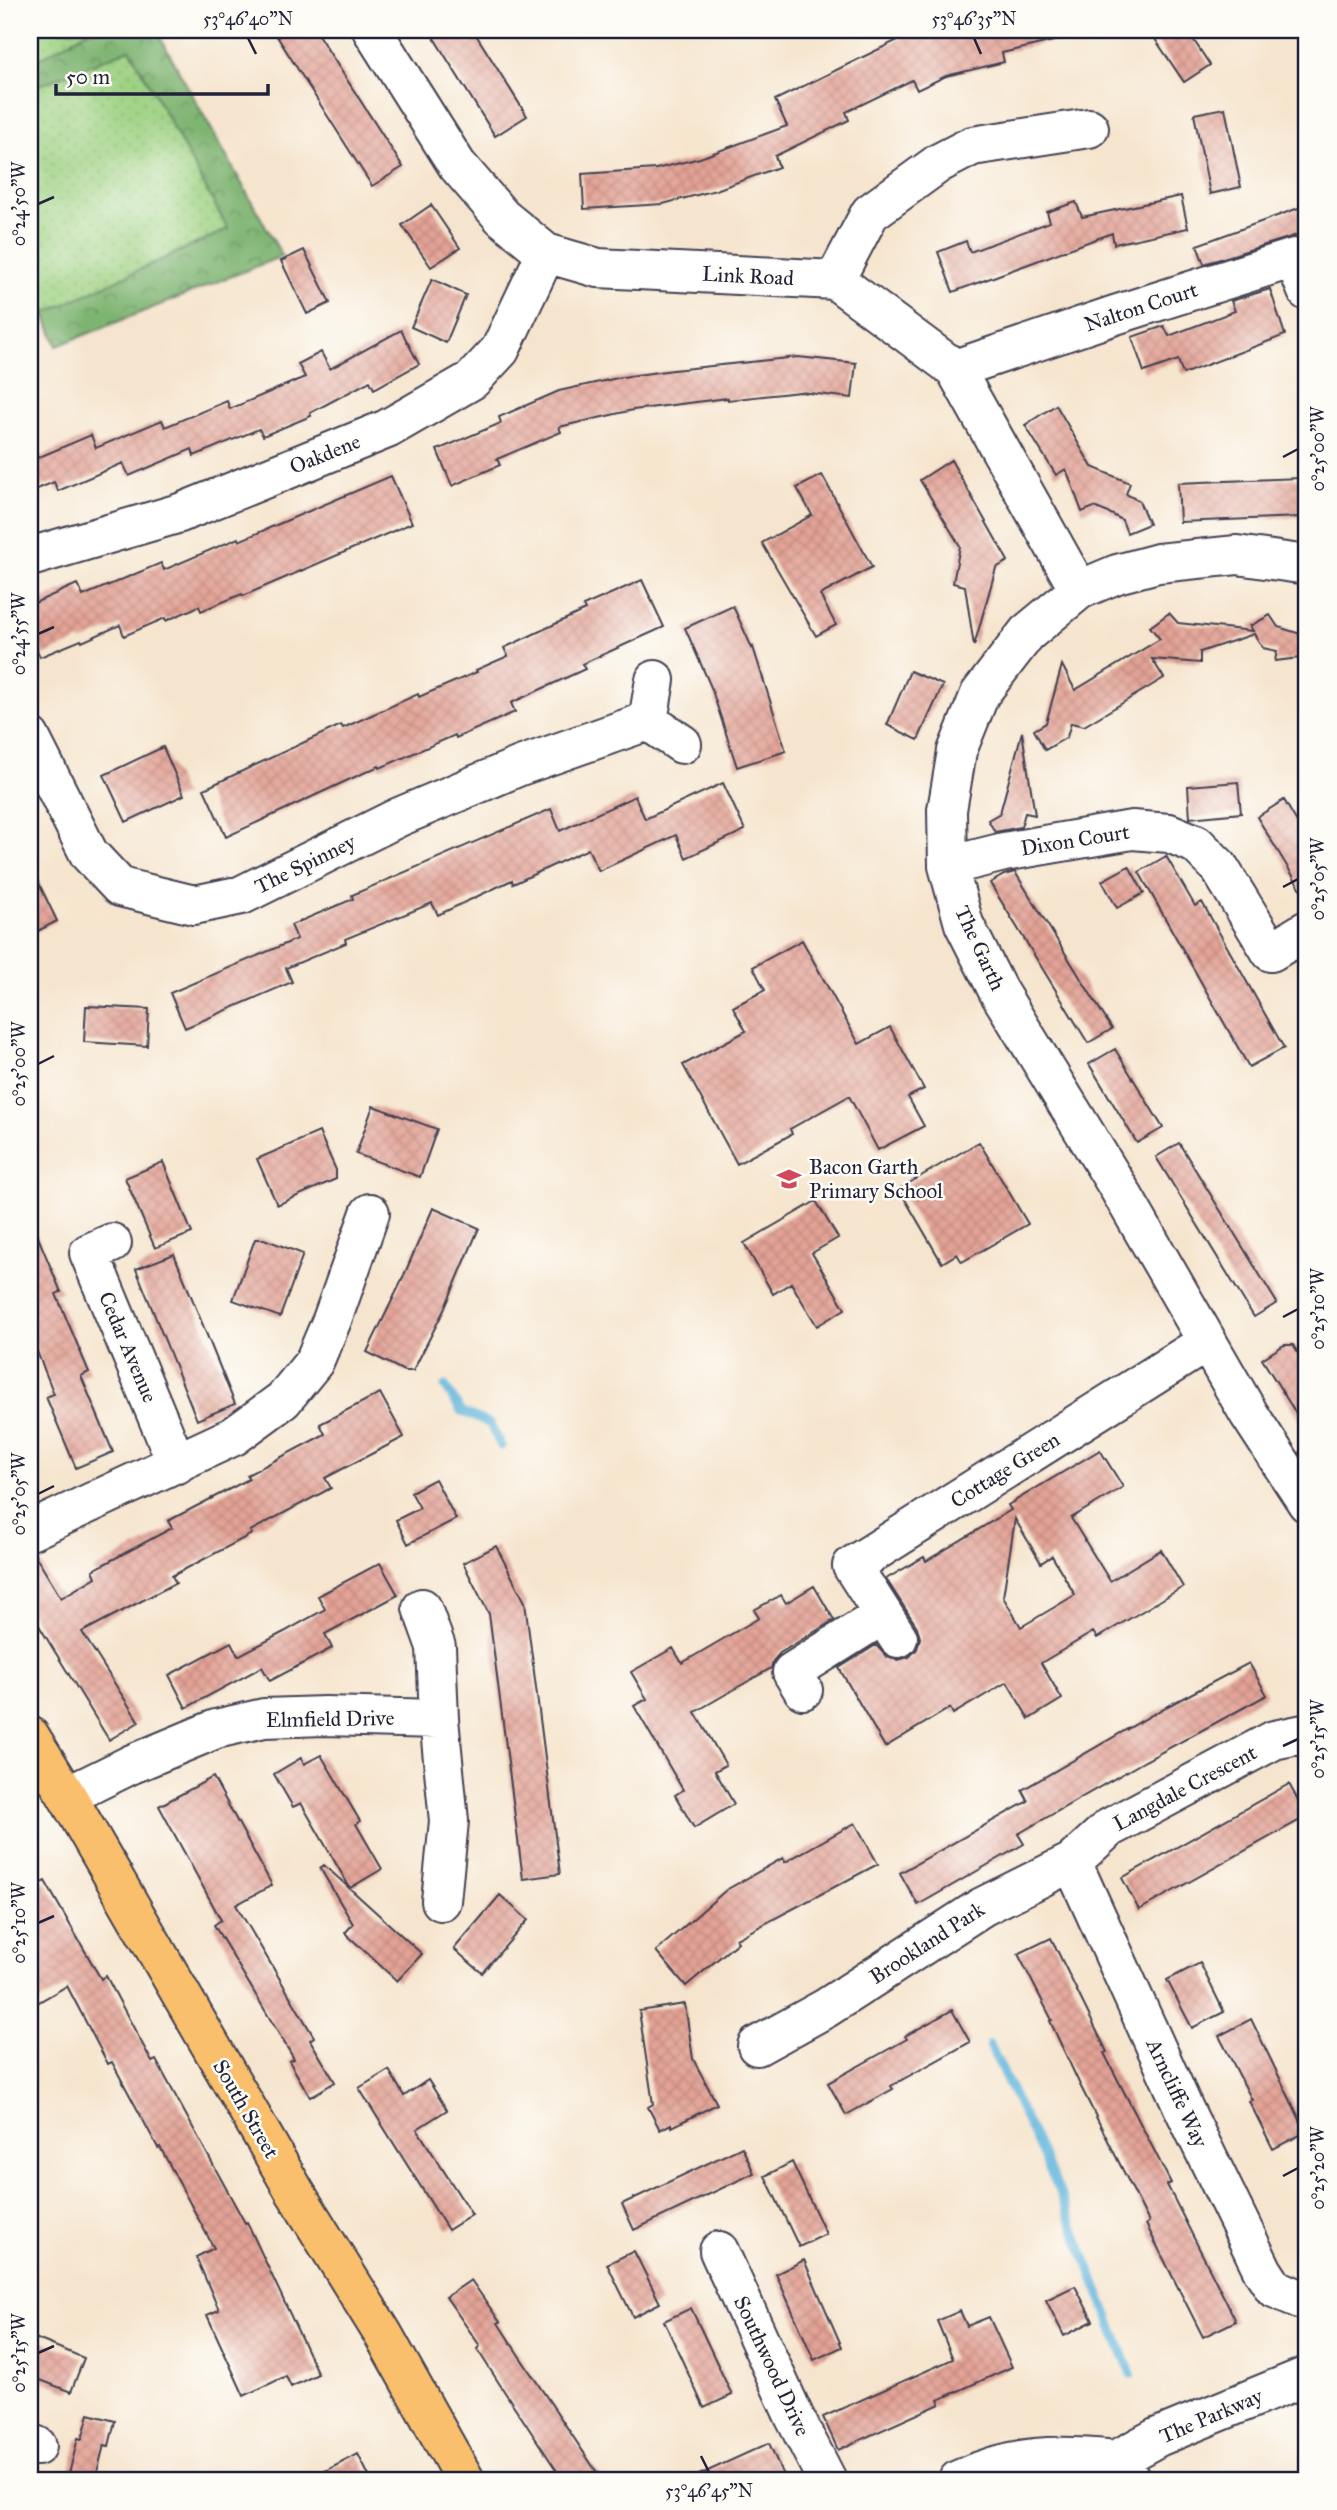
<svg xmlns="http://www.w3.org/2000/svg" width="1337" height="2510" viewBox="0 0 1337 2510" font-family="'IM FELL Great Primer',serif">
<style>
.grass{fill:url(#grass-dots);stroke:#607a5f;stroke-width:2}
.forest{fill:url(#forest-crowns);stroke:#506b56;stroke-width:2}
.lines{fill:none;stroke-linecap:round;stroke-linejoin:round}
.stream{stroke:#60b5dc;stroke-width:9}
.building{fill:url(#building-cross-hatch);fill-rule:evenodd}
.minor-casing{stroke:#423f51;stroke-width:42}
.major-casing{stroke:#423f51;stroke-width:42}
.minor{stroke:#fff;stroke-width:38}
.major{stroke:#f9bf6d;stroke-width:38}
.ticks{fill:none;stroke:#22223b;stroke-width:2.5}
.labels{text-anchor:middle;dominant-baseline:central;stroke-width:5;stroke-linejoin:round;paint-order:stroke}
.street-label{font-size:21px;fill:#22223b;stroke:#fdfcf7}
.poi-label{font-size:21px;fill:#22223b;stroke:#fdfcf7;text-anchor:start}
.neatline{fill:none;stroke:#22223b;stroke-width:2.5}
.ticks-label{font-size:18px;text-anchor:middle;fill:#22223b}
</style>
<defs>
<pattern id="grass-dots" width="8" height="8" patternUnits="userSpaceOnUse" patternTransform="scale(1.75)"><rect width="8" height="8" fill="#9ed283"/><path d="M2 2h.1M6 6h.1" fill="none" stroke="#88b472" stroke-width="1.8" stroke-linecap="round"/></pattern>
<pattern id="forest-crowns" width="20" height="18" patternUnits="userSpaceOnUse" patternTransform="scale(1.75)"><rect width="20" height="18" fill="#7eb471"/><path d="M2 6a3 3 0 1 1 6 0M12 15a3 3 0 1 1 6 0" fill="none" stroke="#67925e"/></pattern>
<pattern id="building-cross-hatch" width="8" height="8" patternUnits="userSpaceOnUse" patternTransform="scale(1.75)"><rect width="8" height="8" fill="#e3a295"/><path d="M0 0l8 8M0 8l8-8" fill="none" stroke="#c28b81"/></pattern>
</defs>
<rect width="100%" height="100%" fill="#fdfcf7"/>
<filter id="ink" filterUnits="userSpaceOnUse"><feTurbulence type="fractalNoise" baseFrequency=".0143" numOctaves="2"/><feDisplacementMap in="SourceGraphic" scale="14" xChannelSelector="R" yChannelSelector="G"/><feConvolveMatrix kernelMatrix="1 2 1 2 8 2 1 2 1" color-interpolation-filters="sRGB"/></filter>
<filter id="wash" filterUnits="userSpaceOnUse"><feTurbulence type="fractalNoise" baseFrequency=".00686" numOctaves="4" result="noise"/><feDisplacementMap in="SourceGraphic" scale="28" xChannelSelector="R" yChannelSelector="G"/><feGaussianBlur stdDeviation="1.57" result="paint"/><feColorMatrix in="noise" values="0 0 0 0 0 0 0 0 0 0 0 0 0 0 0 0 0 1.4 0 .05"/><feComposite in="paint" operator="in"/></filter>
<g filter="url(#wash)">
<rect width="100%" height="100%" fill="#f6e5ce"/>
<path class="grass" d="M30 30H156L282 256 57 346 30 275Z"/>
<path class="forest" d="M90 30H156L282 256 57 346 45 313 228 229 130 49 30 89V64Z"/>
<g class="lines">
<path class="stream" d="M445 1386 461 1411 490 1424 501 1446
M990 2045 1056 2183 1131 2374"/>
</g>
<g id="blocks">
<path class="building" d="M273 30H315L403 167 372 186Z
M429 30H473L527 116 495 136Z
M918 30H1061L1062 39 1002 53 1004 62 946 76 917 90 912 80 846 112 849 120 775 156 779 167 716 190 663 204 584 209 582 174 656 169 700 158 787 126 775 100Z
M1149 30H1187L1210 65 1184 82Z
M1225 108 1241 187 1210 194 1194 114Z
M1181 196 1188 228 1114 244 1112 233 953 292 938 252 966 241 970 252 1050 222 1047 212 1076 202 1082 217Z
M431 205 460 248 431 267 402 225Z
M1307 205V232L1204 264 1197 245Z
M304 250 330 303 307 314 281 261Z
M432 279 466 295 446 343 411 327Z
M1270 289 1285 335 1183 374 1178 360 1144 372 1132 337 1164 326 1169 336 1235 311 1231 301Z
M401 330 419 364 374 389 370 381 310 413 311 416 263 436 259 429 194 456 192 449 129 476 123 463 58 491 54 482 30 492V461L91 435 96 448 162 420 165 427 227 401 230 409 305 377 298 364 321 352 330 369Z
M798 357 856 363 852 398 800 392 728 400V398L633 410 559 427 561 432 497 459 500 465 452 486 437 450 501 423 499 417 559 391 622 377 673 370Z
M1056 405 1092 467 1130 483 1126 494 1139 501 1149 524 1127 533 1122 520 1111 514 1094 507 1082 512 1066 469 1056 475 1025 425Z
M951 460 1008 561 996 568 974 646 965 586 953 583 960 546 920 480Z
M822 475 872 567 820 595 836 625 816 636 762 543 812 515 797 488Z
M391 476 412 523 243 596 242 594 201 611 199 606 166 621 165 618 124 636 120 625 82 642 81 640 40 657 30 634V605L77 584 83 596 161 563 164 570 238 538 239 541 274 526Z
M1300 478 1301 517 1180 522 1178 483Z
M642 580 664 627 582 664 585 669 511 703 515 712 456 738 455 735 380 768 379 766 346 781 226 837 204 789 341 725 343 728 418 694 419 697 477 672 476 670 508 656 504 648 585 610 583 606Z
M733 606 752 648 753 647 786 751 737 767 711 687 685 628Z
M1169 613 1178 623 1253 631 1250 626 1270 615 1278 627 1307 636V657L1275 661 1277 651 1263 648 1254 634 1200 652V663L1152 659 1164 678 1084 726 1071 723 1067 737 1045 750 1034 730 1046 723 1062 665 1075 690 1160 639 1150 627Z
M910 671 943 685 918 740 887 725Z
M1022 732 1035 815 1025 813 1021 827 995 832 988 820 1000 813Z
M163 747 184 795 126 822 104 775Z
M1238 782 1241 813 1190 818 1188 786Z
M723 783 745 830 686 858 676 835 599 871 588 849 513 884 512 880 438 915 432 903 345 939 346 943 286 968 292 982 185 1028 170 993 297 939 291 925 353 899 352 895 551 809 560 831 635 796 645 819Z
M1284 800 1307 839V899L1257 817Z
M1166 856 1195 906 1202 902 1284 1048 1249 1067 1139 872Z
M30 865 57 921 30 935Z
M1129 866 1144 893 1117 908 1102 881Z
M1015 872 1112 1029 1088 1043 990 883 1004 875Z
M802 940 859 1044 890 1027 924 1089 908 1097 924 1126 878 1150 849 1096 790 1129 792 1134 737 1164 683 1065 746 1031 733 1007 765 990 753 967Z
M86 1006 149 1009 147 1046 84 1042Z
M1115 1049 1163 1128 1137 1143 1089 1064Z
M373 1106 437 1129 420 1177 356 1154Z
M319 1132 336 1170V1179L277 1205 257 1159Z
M979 1142 1028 1224 962 1262 957 1254 942 1263 899 1189Z
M1179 1143 1277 1303 1254 1317 1156 1157Z
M163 1162 192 1233 155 1248 125 1178Z
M816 1201 838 1238 812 1253 845 1309 817 1326 791 1283 773 1294 744 1243Z
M433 1208 479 1228 444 1310 413 1371H404L367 1352 402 1280Z
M30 1218 61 1292 56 1294 89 1372 81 1376 113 1452 76 1468 46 1397 54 1394 30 1334Z
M255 1239H264L303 1254 280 1317 233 1300Z
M174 1254 235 1404 197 1420 136 1269Z
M1284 1345H1293L1307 1368V1431L1262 1359Z
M380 1393 404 1437 325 1478 331 1488 250 1531 252 1534 172 1576 176 1583 82 1632 139 1722 109 1740 30 1611V1553L33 1552 61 1598 96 1577 93 1570 172 1528 168 1521 249 1479 247 1475 325 1434 320 1424Z
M1100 1450 1123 1487 1071 1518 1110 1581 1161 1550 1183 1587 1097 1638 1093 1632 1041 1663 1062 1699 1029 1719 1007 1682 953 1714 950 1708 885 1747 839 1668 876 1645 887 1657 898 1660 909 1657 917 1649 920 1638 917 1627 886 1579 924 1557 926 1561 1011 1510 1008 1505ZM1015 1519 1041 1563 1052 1556 1075 1595 1021 1627 1003 1597Z
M435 1479 456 1519 408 1544 396 1520 420 1508 411 1492Z
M496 1546 525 1602 560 1874 523 1879 489 1614 463 1563Z
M380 1563 398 1595 325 1634 332 1648 270 1681 262 1667 186 1708 169 1675 231 1642 238 1656 284 1632 325 1609 318 1596Z
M814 1586 834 1620 780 1653 773 1661 771 1668 695 1712 726 1765 715 1771 734 1804 694 1828 675 1795 683 1790 634 1706 647 1699 631 1672 673 1648 682 1663 759 1618 754 1610 781 1595 786 1603Z
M1249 1663 1267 1695 1145 1761 1018 1834 1024 1844 918 1905 900 1873 1028 1801 1022 1790 1164 1708Z
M321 1755 360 1821 356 1824 382 1869 350 1888 301 1803 293 1807 274 1774 301 1758 304 1764Z
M213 1777 272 1885 236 1905 314 2037 310 2040 335 2082 310 2097 289 2061 294 2059 214 1925 221 1920 159 1806Z
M1289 1784 1307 1816 1139 1910 1122 1878Z
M855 1823 878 1864 736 1939 738 1942 686 1986 656 1951 726 1890 783 1858 785 1862Z
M324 1865 422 1954 397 1981 345 1933 353 1924 320 1868Z
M45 1881 101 1979 106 1976 152 2062 156 2060 245 2223 247 2222 318 2374 291 2387 286 2376 244 2396 207 2315 219 2310 196 2257 214 2248 160 2147 158 2148 112 2062 108 2064 67 1986 30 2007V1889Z
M500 1895 528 1920 482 1973 454 1949Z
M1051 1938 1107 2052 1104 2053 1171 2183 1167 2185 1236 2321 1203 2337 1146 2224 1149 2222 1080 2085 1050 2021 1052 2020 1018 1954Z
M1200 1963 1224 2012 1192 2028 1167 1980Z
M685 2004 693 2059 717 2104 672 2127 671 2124 660 2130 648 2107 653 2104 639 2011Z
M952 2010 970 2042 891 2086 893 2089 846 2115 828 2083 907 2039 905 2036Z
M1251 2019 1306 2132 1273 2149 1249 2101 1252 2100 1219 2036Z
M389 2070 404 2096 428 2080 447 2110 417 2129 472 2215 448 2230 359 2088Z
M742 2147 754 2173 634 2230 622 2204Z
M792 2162 826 2234 799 2247 765 2176Z
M634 2251 660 2303 633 2317 607 2264Z
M804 2260 842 2347 814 2360 776 2274Z
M471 2280 500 2322 498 2323 518 2354 602 2480H563L506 2394 477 2349 480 2346 446 2297Z
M1075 2286 1093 2321 1064 2336 1046 2300Z
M691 2308 732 2395 704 2408 664 2321Z
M960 2311 967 2326 989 2317 1012 2367 938 2400 940 2404 838 2450 823 2417 953 2359 937 2321Z
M30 2336 84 2358 71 2392 30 2376Z
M89 2414 115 2421 109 2446 104 2445 95 2480 69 2474 78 2438 82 2439Z
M769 2443 783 2475 770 2480H688Z
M358 2454 371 2480H308Z"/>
</g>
</g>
<g filter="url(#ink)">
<use href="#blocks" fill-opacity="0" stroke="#423f51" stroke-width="2"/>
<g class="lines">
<g class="minor-casing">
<path id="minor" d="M372 30 457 165 502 217 546 253 598 268 835 280 955 369 1079 590
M835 280 870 213 939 163 972 146 1089 128
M955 369 1115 315 1294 258 1307 291
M30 557 180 513 387 429 472 380 500 350 546 253
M1307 565 1237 555 1158 563 1117 574 1079 590 1027 633 980 694 957 751 947 810 948 866 964 924 998 991 1118 1187 1249 1414 1307 1503
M655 680 648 721 682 744
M30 737 89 854 120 887 194 905 242 895 399 817 520 766 648 721
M948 866 1004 852 1132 830 1169 833 1196 844 1219 867 1271 952 1307 930
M112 1243 89 1253 177 1464
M30 1531 234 1436 283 1400 314 1362 332 1320 370 1213
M422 1608 436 1647 439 1719
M898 1638 852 1566 1207 1342
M803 1690 792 1672 883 1615
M67 1796 132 1764 216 1729 264 1718 325 1716 439 1719 449 1821 441 1901
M1072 1862 1183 2107 1263 2271 1274 2288 1307 2302
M757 2046 826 2008 982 1907 1072 1862 1109 1828 1274 1740 1303 1734 1307 1738
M719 2251 794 2416 827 2480
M30 2443 37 2446
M1116 2460 1158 2437 1307 2376
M958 2480C1013 2454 1057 2454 1116 2460L1131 2480"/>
</g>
<g class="major-casing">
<path id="major" d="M30 1736 67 1796 295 2192 383 2334 465 2480"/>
</g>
<use href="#minor" class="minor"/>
<use href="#major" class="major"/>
</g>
</g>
<path class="ticks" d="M248 38 256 54M974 38 981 54M38 204 54 197M1283 457 1298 449M38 634 54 627M1283 887 1298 879M38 1064 54 1056M1283 1317 1298 1309M38 1494 54 1486M1283 1746 1298 1739M38 1923 54 1916M1283 2176 1298 2168M38 2353 54 2346M701 2456 709 2472"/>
<defs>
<g id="school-bare" transform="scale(1.89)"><path d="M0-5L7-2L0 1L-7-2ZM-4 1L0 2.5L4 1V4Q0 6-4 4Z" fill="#d1495b" stroke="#fdfcf7" stroke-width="2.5" paint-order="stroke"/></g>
</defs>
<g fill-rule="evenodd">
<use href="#school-bare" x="789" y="1179"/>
</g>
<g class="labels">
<g class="street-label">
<text transform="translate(748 276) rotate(3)">Link Road</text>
<text transform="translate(1141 307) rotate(-18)">Nalton Court</text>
<text transform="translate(325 454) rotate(-22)">Oakdene</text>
<text transform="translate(1075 840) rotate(-9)">Dixon Court</text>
<text transform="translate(305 864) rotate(-26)">The Spinney</text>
<text transform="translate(980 948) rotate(65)">The Garth</text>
<text transform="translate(128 1347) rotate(67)">Cedar Avenue</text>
<text transform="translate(1005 1470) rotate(-32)">Cottage Green</text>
<text transform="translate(330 1719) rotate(-1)">Elmfield Drive</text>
<text transform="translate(1185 1788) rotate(-28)">Langdale Crescent</text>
<text transform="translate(927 1943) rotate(-33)">Brookland Park</text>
<text transform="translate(1177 2093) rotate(65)">Arncliffe Way</text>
<text transform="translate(246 2109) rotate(60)">South Street</text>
<text transform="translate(772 2366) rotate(65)">Southwood Drive</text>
<text transform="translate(1211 2416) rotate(-23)">The Parkway</text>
</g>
<g class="poi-label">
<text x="809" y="1167">Bacon Garth<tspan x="809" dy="24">Primary School</tspan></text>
</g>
</g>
<rect width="1337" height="2510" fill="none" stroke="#fdfcf7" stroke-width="77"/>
<path d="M56 84v10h212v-10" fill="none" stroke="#22223b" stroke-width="3.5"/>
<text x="66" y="84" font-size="21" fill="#22223b" stroke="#fdfcf7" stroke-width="5" paint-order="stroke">50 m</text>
<rect x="38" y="38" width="1260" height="2434" class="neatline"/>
<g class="ticks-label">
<text x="248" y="25">53°46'40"N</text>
<text x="974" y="25">53°46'35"N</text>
<text transform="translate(19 204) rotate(-90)" y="6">0°24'50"W</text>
<text transform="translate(1318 449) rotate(-90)" y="6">0°25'00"W</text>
<text transform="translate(19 634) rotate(-90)" y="6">0°24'55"W</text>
<text transform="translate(1318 879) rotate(-90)" y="6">0°25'05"W</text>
<text transform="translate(19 1064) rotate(-90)" y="6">0°25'00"W</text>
<text transform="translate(1318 1309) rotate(-90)" y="6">0°25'10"W</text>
<text transform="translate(19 1494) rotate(-90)" y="6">0°25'05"W</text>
<text transform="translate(1318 1739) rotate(-90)" y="6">0°25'15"W</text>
<text transform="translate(19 1923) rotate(-90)" y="6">0°25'10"W</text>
<text transform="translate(1318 2168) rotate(-90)" y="6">0°25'20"W</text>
<text transform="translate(19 2353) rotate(-90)" y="6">0°25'15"W</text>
<text x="709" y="2497">53°46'45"N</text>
</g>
</svg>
